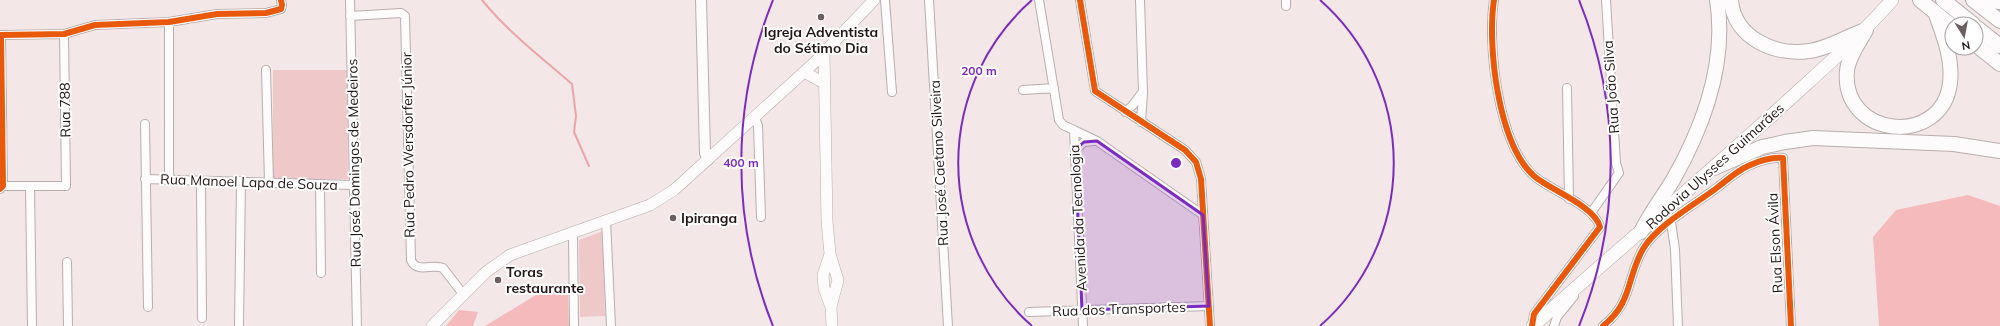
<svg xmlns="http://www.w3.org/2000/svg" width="2000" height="326" viewBox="0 0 2000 326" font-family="Mulish,sans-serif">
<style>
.green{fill:#efc9c9}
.forest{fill:#f5babc}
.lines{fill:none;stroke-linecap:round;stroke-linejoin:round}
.stream{stroke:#eba5a8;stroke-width:2}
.minor-casing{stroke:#baadad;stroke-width:10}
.tertiary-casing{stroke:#baadad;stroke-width:12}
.secondary-casing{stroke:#baadad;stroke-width:12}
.trunk-casing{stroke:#baadad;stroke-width:14}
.motorway-casing{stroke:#baadad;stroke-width:16}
.minor{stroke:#fdfbfb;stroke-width:8}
.tertiary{stroke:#fdfbfb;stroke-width:10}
.secondary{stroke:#fdfbfb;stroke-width:11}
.trunk{stroke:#fdfbfb;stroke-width:13}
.motorway{stroke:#fdfbfb;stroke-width:14}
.cycleway-casing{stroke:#fff;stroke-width:8}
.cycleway{stroke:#e8590c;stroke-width:6}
.marked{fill:#7b2cbf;fill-opacity:0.2;stroke:#7b2cbf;stroke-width:3;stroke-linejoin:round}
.ring{fill:none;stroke:#7b2cbf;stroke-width:2}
.poi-dot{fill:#6d5e5f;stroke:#fff;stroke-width:1.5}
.labels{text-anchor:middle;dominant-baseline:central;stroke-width:4;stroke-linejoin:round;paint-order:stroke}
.poi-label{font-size:14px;font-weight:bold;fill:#241516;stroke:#fff;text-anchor:start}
.street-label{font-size:14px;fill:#241516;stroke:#fff}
.centre{fill:#7b2cbf;stroke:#fff;stroke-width:2}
.ring-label{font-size:12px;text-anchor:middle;font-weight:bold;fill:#7b2cbf;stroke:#fff;stroke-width:4;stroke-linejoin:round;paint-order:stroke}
</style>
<rect width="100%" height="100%" fill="#f4e7e7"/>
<path class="green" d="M273 70H347L348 179H273Z
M603 231 605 316 580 317 579 240Z"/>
<path class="forest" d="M1968 195 2000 206V326H1879L1873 237 1896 210Z
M541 292 568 293 569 326H485Z
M459 310 478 312 473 326H446Z"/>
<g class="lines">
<path class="stream" d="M482 0C508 32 541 57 572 84L576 116 574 132 589 166"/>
<g class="minor-casing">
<path id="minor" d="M350 0 357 326
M885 0 892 92
M929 0 948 326
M1039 0 1059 120 1063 125 1074 130 1083 326
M1080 0 1095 91 1185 150 1196 162 1201 179 1210 326
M1140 0 1143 93 1141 122
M1286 0V6
M1494 0C1487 45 1498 144 1534 176 1550 190 1595 206 1600 227L1534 314 1532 326
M350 16 401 13 405 16 411 260C417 274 432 263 443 268L463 294
M266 70 269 182
M1567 88 1569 199
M1023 90 1054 88
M1125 112 1132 106 1142 93
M755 117 758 126 761 217
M145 124 148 307
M1074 130 1097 141 1203 215
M1075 150 1084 142 1094 141
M145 179 354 185
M169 181V22
M201 181 202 318
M320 185 321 273
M3 186H66L64 34
M30 186 32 326
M0 189 3 186 1 35 64 34 95 25 169 22 217 14 266 13 281 9 282 5 281 0
M1591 213 1619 173 1616 163 1606 0
M606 220 611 326
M1671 222 1675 249 1678 326
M573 233 574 326
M67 262 68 326
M1029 312 1209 306
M239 326 241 181
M1554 326 1557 317 1574 296
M1603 326C1633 302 1626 279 1643 249 1657 225 1696 204 1718 187 1727 180 1737 171 1748 166 1759 161 1771 157 1783 158L1791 326"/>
</g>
<g class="tertiary-casing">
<path id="tertiary" d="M701 0 705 153 708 160"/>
</g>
<g class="secondary-casing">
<path id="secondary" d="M824 51 827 221 830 254 838 280 831 307
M804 72 824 83
M830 254 823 275 824 288 831 307 832 326
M432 326 486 272 510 255 650 205 674 190 815 62 874 0"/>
</g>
<g class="trunk-casing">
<path id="trunk" d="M1533 326C1615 252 1699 182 1781 107 1819 72 1858 39 1892 0"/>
</g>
<g class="motorway-casing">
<path id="motorway" d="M1731 0C1734 38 1775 56 1809 51 1828 49 1847 36 1866 30
M1920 0 1952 26
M1943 0 1973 24
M1973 0 2000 21
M1986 0 2000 2
M1976 27 2000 46
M1866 30C1859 43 1848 57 1847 71 1841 138 1942 148 1950 83 1953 59 1943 34 1935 12
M1976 45 2000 64
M1714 168 1762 147 1785 142 1813 138 1954 144 2000 151
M1641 232C1650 213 1662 198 1673 180 1703 127 1727 63 1717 0"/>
</g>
<use href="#minor" class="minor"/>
<use href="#tertiary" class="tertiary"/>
<use href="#secondary" class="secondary"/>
<use href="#trunk" class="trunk"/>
<use href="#motorway" class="motorway"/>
<g class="cycleway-casing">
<path id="cycleway" d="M1080 0 1095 91 1185 150 1196 162 1201 179 1210 326
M1494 0C1487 45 1498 144 1534 176 1550 190 1595 206 1600 227L1534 314 1532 326
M0 189 3 186 1 35 64 34 95 25 169 22 217 14 266 13 281 9 282 5 281 0
M1603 326C1633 302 1626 279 1643 249 1657 225 1696 204 1718 187 1727 180 1737 171 1748 166 1759 161 1771 157 1783 158L1791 326"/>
</g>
<use href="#cycleway" class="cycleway"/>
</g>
<path class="marked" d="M1097 141 1203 215 1209 306 1082 310 1075 150 1084 142Z"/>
<g class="ring">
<path d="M1032 326A217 217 0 0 1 1032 0M1320 0A217 217 0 0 1 1320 326"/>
<path d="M773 326A435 435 0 0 1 773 0M1579 0A435 435 0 0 1 1579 326"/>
</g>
<g class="poi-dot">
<circle cx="821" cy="17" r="4"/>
<circle cx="673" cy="218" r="4"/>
<circle cx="498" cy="280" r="4"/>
</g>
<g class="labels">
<g class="poi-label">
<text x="821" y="32" text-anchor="middle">Igreja Adventista<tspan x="821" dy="16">do Sétimo Dia</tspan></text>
<text x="681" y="218">Ipiranga</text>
<text x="506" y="272">Toras<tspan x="506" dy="16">restaurante</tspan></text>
</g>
<g class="street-label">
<text transform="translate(1611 87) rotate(-94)">Rua João Silva</text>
<text transform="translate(65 110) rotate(-91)">Rua 788</text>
<text transform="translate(408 145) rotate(-91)">Rua Pedro Wersdorfer Júnior</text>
<text transform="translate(354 163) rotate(-91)">Rua José Domingos de Medeiros</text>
<text transform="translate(939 163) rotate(-93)">Rua José Caetano Silveira</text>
<text transform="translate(1715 166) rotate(-42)">Rodovia Ulysses Guimarães</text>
<text transform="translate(249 182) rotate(2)">Rua Manoel Lapa de Souza</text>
<text transform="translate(1078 218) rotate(-93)">Avenida da Tecnologia</text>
<text transform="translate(1775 243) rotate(-93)">Rua Elson Ávila</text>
<text transform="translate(1119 309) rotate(-2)">Rua dos Transportes</text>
</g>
</g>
<circle cx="1176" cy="163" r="6" class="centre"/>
<g class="ring-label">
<text x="979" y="75">200 m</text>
<text x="741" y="167">400 m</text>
</g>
<g transform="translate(1964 36) rotate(169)"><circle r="19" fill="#ffffff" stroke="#a7a1a2"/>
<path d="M0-3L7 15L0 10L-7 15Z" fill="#6d5e5f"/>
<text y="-6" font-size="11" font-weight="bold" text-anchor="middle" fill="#241516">N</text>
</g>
</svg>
